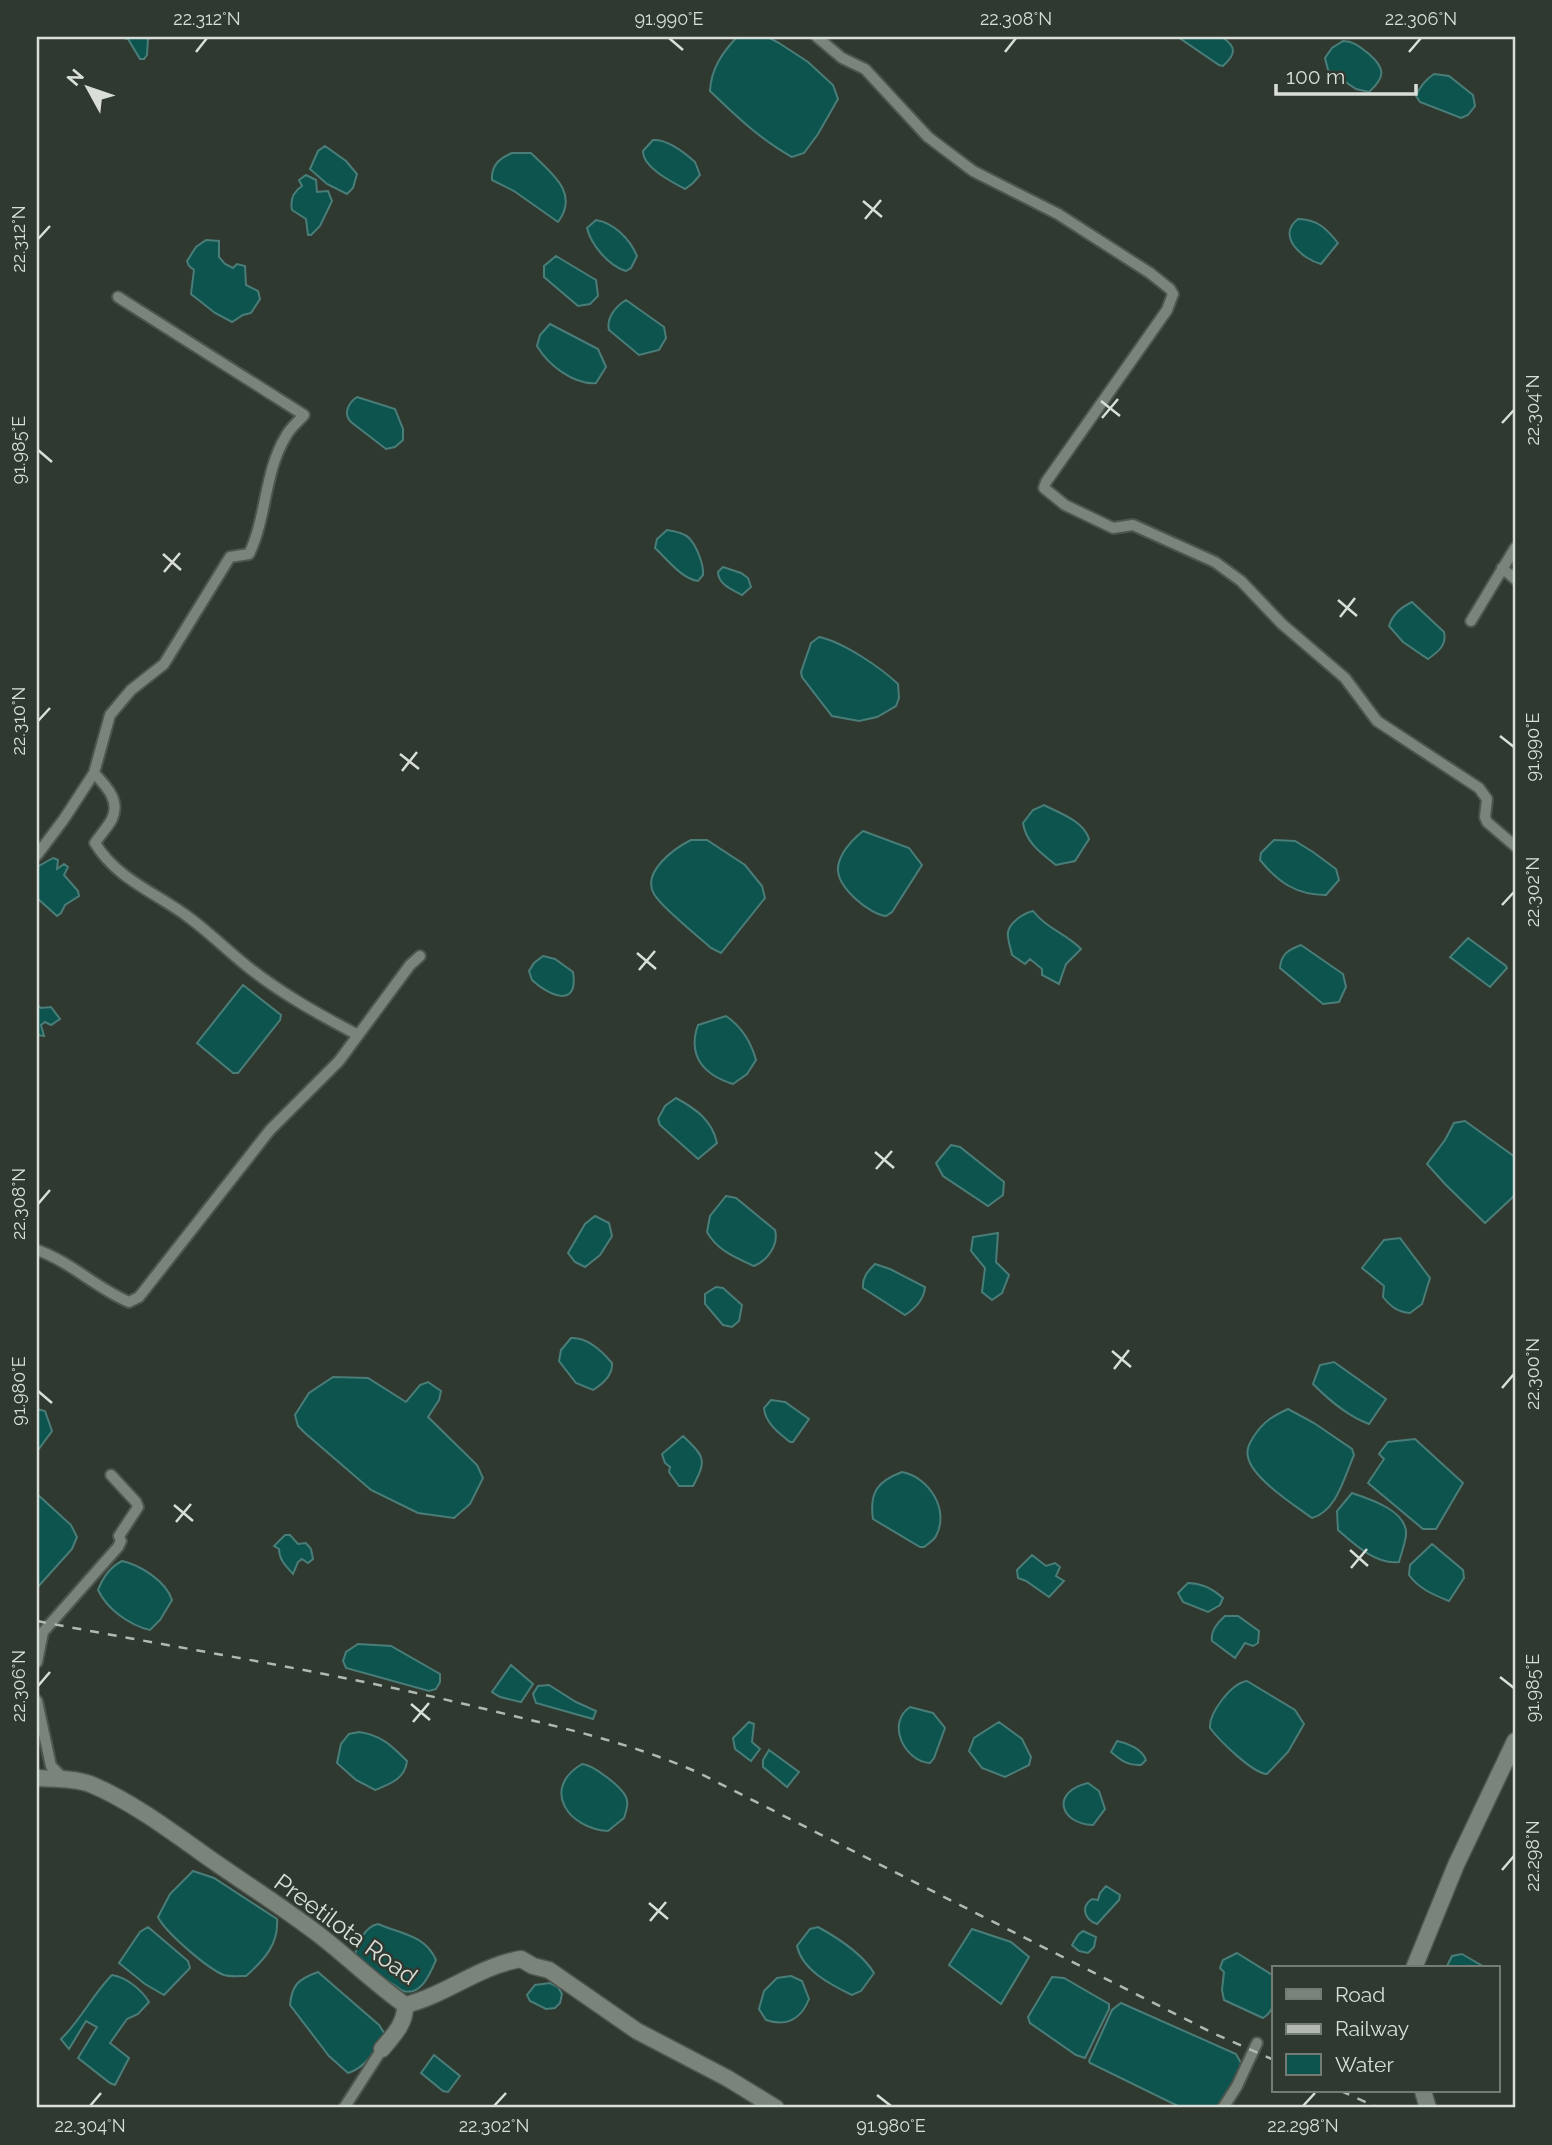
<svg xmlns="http://www.w3.org/2000/svg" width="1552" height="2145" viewBox="0 0 1552 2145" font-family="Raleway,sans-serif">
<style>
.water{fill:#0d534e;stroke:#4a7d78;stroke-width:2}
.lines{fill:none;stroke-linecap:round;stroke-linejoin:round}
.street-casing{stroke:#4d554e;stroke-width:14}
.secondary-casing{stroke:#4d554e;stroke-width:19}
.street{stroke:#7a847a;stroke-width:10}
.secondary{stroke:#7a847a;stroke-width:16}
.rail{stroke:#b2b8b2;stroke-width:2.5;stroke-dasharray:9 9;stroke-linecap:butt}
.ticks{fill:none;stroke:#d9ded9;stroke-width:2.5}
.labels{text-anchor:middle;dominant-baseline:central;stroke-width:5;stroke-linejoin:round;paint-order:stroke}
.street-label{font-size:24px;fill:#d9ded9;stroke:#303930}
.neatline{fill:none;stroke:#d9ded9;stroke-width:2.5}
.ticks-label{font-size:18px;text-anchor:middle;fill:#d9ded9}
</style>
<rect width="100%" height="100%" fill="#303930"/>
<path class="water" d="M119 37H153L148 39 147 55 144 59H140L128 39Z
M737 37H768L779 43 808 62 833 85 838 99 818 134 804 153 792 157C761 140 736 116 710 91 711 69 722 53 737 37Z
M1178 37H1222C1237 47 1236 54 1223 66L1219 65Z
M1343 41C1354 41 1360 47 1369 54 1385 68 1386 77 1369 92L1356 89 1328 70 1325 58 1332 48Z
M1434 74 1449 76 1473 95 1475 106 1468 115 1461 118 1420 102 1416 96C1420 86 1425 80 1434 74Z
M653 140C668 139 685 153 695 162L700 175 693 183 685 189C672 182 642 167 643 151Z
M325 146 346 161 357 174 353 188 347 194 327 184 310 169 318 151Z
M512 153H531C551 173 580 193 558 222L514 191 492 180C491 165 500 158 512 153Z
M306 175 316 180 317 192 328 191 332 201 320 226 311 235H308L306 219 292 210C290 200 293 192 302 186L299 180Z
M1298 219C1317 219 1327 229 1338 243L1321 264C1302 259 1276 236 1298 219Z
M596 220C614 223 630 239 637 256L631 268 626 271C609 266 591 245 587 228Z
M206 240 219 241V257L225 264 233 268 237 264 245 266 246 285 258 291 260 299 251 313 243 315 232 322 215 313 191 294 194 270 189 266 187 261 196 247Z
M556 256 596 280 598 296 590 304 578 306 544 277V266Z
M626 300 664 327 666 338 659 350 639 355 609 330C606 318 616 306 626 300Z
M550 324 598 349 606 367 596 383C574 385 548 365 537 346L540 335Z
M357 397 395 409 403 429V440L395 447 386 449 351 422C343 414 348 403 357 397Z
M667 530C674 531 684 533 689 538 696 545 704 564 703 575L698 581C682 579 667 559 655 548L657 539Z
M723 567 741 573 748 578 751 587 742 595C732 590 718 584 718 572Z
M1412 602 1444 632C1447 645 1438 652 1428 659L1403 642 1389 626C1393 614 1400 608 1412 602Z
M819 637C843 642 880 667 898 684L899 698 896 706 877 717 859 721 832 716 802 677 801 672 811 643Z
M1044 805C1059 813 1084 821 1089 839L1075 861 1056 865C1041 853 1026 843 1023 823L1033 810Z
M863 831 909 848 922 865 892 912 886 916C869 914 836 887 838 867 840 852 852 840 863 831Z
M691 840H707L745 865 762 886 765 898 721 953 711 948C698 936 661 907 654 894 641 872 675 848 691 840Z
M1274 840 1295 841 1313 852 1336 869 1339 880 1326 895C1296 895 1278 882 1260 860L1261 853Z
M53 858 58 860 57 869 64 864 68 867 64 875 78 891 79 896 65 905 61 913 57 916 37 898V867Z
M1033 911C1048 930 1066 933 1081 949L1066 964 1059 984 1042 975V969L1030 959 1025 964 1012 955C1011 949 1007 939 1008 932 1010 922 1024 913 1033 911Z
M1468 938 1506 966 1507 968 1490 987 1450 957Z
M1301 945 1343 974 1346 987 1339 1002 1323 1004 1280 968C1281 954 1288 950 1301 945Z
M543 956 555 959 573 972C579 1009 549 996 532 980L529 971 534 963Z
M243 985 281 1015 280 1020 238 1073H233L197 1043Z
M37 1005 41 1008 51 1007 60 1019 51 1025 45 1022 41 1025 44 1036 37 1035Z
M726 1016C742 1027 751 1042 756 1060L747 1074 733 1084C704 1075 687 1056 698 1025Z
M676 1098C696 1109 712 1120 717 1143L698 1159 660 1125 658 1119 665 1106Z
M1465 1121 1515 1157V1195L1485 1223 1445 1184 1427 1164 1445 1140 1454 1123Z
M951 1145 960 1147 1004 1182 1003 1195 988 1206 943 1176 936 1163Z
M726 1196 736 1198 775 1230C779 1245 767 1261 754 1266 734 1257 717 1250 707 1232L710 1216Z
M595 1216 609 1223 612 1236 600 1255 585 1267 575 1262 568 1253 585 1224Z
M998 1233 996 1262 1009 1275 1002 1293 992 1300 982 1292 985 1268 971 1251 973 1237Z
M1400 1238 1430 1278 1422 1304 1410 1313C1398 1312 1391 1307 1383 1297L1384 1286 1362 1268 1384 1240Z
M875 1264 890 1269 925 1287C924 1299 916 1308 905 1315L863 1288C862 1277 868 1271 875 1264Z
M716 1287 723 1288 742 1305 739 1321 732 1327 723 1325 705 1304V1294Z
M571 1338C587 1337 602 1351 612 1363 613 1376 603 1384 593 1390L576 1383 559 1361 561 1350Z
M1334 1362 1386 1399 1369 1424C1347 1416 1329 1400 1313 1384L1320 1365Z
M333 1377 368 1378 406 1402 420 1385 428 1382 441 1391 439 1400 428 1417 477 1465 483 1478 470 1504 454 1518 418 1513 371 1490 305 1433 298 1426 295 1415 309 1393Z
M771 1400 785 1402 809 1419 793 1442H790C779 1433 765 1423 764 1408Z
M37 1409 45 1411 52 1431 38 1450Z
M1288 1409 1314 1423 1352 1449 1354 1455C1344 1477 1337 1511 1312 1518 1294 1505 1252 1478 1248 1457 1246 1448 1250 1443 1254 1436 1264 1421 1273 1416 1288 1409Z
M683 1436C705 1457 707 1460 693 1486H679L669 1472 670 1467 665 1463 662 1454Z
M1415 1439 1463 1483 1436 1529H1423L1368 1483 1384 1459 1379 1454 1388 1442Z
M902 1472C929 1477 950 1510 936 1536 934 1540 928 1544 924 1547H920L873 1519C869 1492 878 1481 902 1472Z
M1352 1493C1370 1499 1408 1511 1406 1535 1405 1544 1401 1554 1399 1562 1376 1565 1354 1544 1338 1530L1337 1511Z
M37 1494 71 1525 77 1537 72 1549 37 1588Z
M285 1535H290L298 1544 306 1543 311 1549 313 1559 308 1563 302 1559 298 1562 293 1574C286 1566 279 1560 279 1549L274 1546Z
M1432 1544 1463 1570 1464 1578 1449 1601C1434 1595 1419 1589 1409 1575L1410 1565Z
M1032 1555 1046 1566 1055 1563 1060 1567 1056 1576 1064 1581 1049 1597 1026 1581 1018 1578 1017 1570Z
M122 1561C140 1565 166 1581 172 1600L160 1620 150 1630C129 1625 107 1609 98 1590 103 1577 110 1567 122 1561Z
M1188 1583C1201 1583 1213 1589 1223 1598L1220 1605 1208 1612 1183 1602 1178 1593Z
M1225 1616H1238L1259 1631 1258 1643 1253 1646 1245 1643 1235 1658 1212 1641C1210 1631 1217 1623 1225 1616Z
M358 1644 391 1646 440 1674V1682L436 1689 429 1691 346 1668 343 1661 346 1652Z
M511 1665 533 1684 521 1702 500 1697 492 1692Z
M1247 1681 1295 1710 1304 1724 1288 1752 1267 1774C1252 1773 1219 1740 1210 1728 1209 1712 1232 1683 1247 1681Z
M549 1685 576 1702 596 1711 593 1719 536 1703 533 1694 538 1686Z
M910 1707 933 1713 945 1728 934 1758 930 1763C904 1761 886 1723 910 1707Z
M749 1722 754 1724 752 1742 760 1749 751 1761 735 1749 733 1738Z
M999 1722 1022 1739 1031 1757 1029 1765 1005 1777 982 1768 969 1751 974 1738Z
M359 1732C381 1735 391 1745 407 1761 405 1779 390 1784 375 1790L356 1780 337 1763 341 1744 349 1734Z
M1117 1741C1128 1743 1142 1749 1146 1760L1141 1765C1127 1766 1121 1760 1111 1752Z
M769 1750 799 1772 787 1787 763 1767V1760Z
M582 1764C593 1765 621 1786 626 1797 629 1804 626 1811 624 1818L608 1831C569 1829 540 1789 582 1764Z
M1088 1783 1099 1791 1105 1809 1093 1825C1060 1824 1050 1792 1088 1783Z
M193 1871 214 1878 277 1919C279 1944 264 1960 246 1976 240 1976 230 1977 224 1975 208 1969 165 1932 158 1917L170 1894Z
M1106 1886 1120 1895 1119 1900 1097 1924C1085 1920 1080 1907 1092 1899L1098 1900 1100 1893Z
M378 1924C401 1934 425 1935 436 1960 430 1974 421 1996 403 1991L354 1958C358 1945 363 1927 378 1924Z
M148 1927 188 1961 190 1968 164 1995 145 1984 119 1963 140 1932Z
M818 1927C838 1938 862 1953 874 1973L861 1991 852 1995C831 1985 802 1970 797 1946L810 1929Z
M972 1929 1011 1942 1029 1957 1001 2004 949 1965Z
M1083 1931 1096 1937 1094 1947 1088 1953 1079 1951 1072 1945 1078 1935Z
M1237 1953 1274 1976C1274 1992 1278 2009 1263 2018L1224 2000 1222 1990 1224 1972 1220 1968 1223 1960Z
M1462 1954 1486 1968H1446L1452 1956Z
M318 1972 379 2025 386 2036C377 2049 364 2069 348 2073L329 2056 290 2005C292 1984 299 1979 318 1972Z
M112 1975C126 1977 142 1990 149 2002L138 2014 127 2019 110 2043 129 2058 115 2085 110 2083 78 2058 97 2027 86 2021 69 2049 61 2039C81 2020 92 1995 112 1975Z
M791 1976 802 1981 809 1999C801 2019 787 2027 766 2020L759 2009 764 1991 777 1978Z
M1052 1977 1064 1978 1109 2004V2009L1085 2058 1076 2055 1030 2023 1028 2017Z
M550 1983 558 1987 562 1994 560 2003 555 2008 546 2009 530 2001 527 1995 535 1985Z
M1121 2003 1236 2054 1241 2063 1232 2087 1218 2108H1182L1090 2063 1089 2061 1112 2010Z
M434 2055 460 2076 448 2092 443 2091 421 2073Z"/>
<g class="lines">
<g class="street-casing">
<path id="street" d="M817 37 842 58 865 69 928 137 973 171 1058 214 1150 273 1170 289 1173 294 1167 310 1046 482 1044 488 1065 505 1113 528 1133 525 1215 562 1241 581 1282 624 1345 678 1377 721 1479 788 1487 799 1485 817 1487 822 1515 846
M1502 568 1515 579
M1471 621 1515 548
M94 773C105 785 121 800 112 819 108 827 100 835 95 843 117 880 159 894 191 919 211 934 229 952 248 967 282 994 320 1015 358 1035
M37 855 64 819 94 773 110 715 131 690 164 664 230 557 249 554C267 517 264 472 286 436 290 428 298 422 304 415L118 297
M37 1250C71 1262 96 1288 129 1302L139 1297 270 1130 339 1061 410 965 420 956
M37 1662 43 1632 118 1547 121 1541 119 1536 138 1507 136 1502 111 1475
M37 1701 51 1766 64 1779
M344 2108 382 2049
M1223 2108 1237 2086 1257 2043"/>
</g>
<g class="secondary-casing">
<path id="secondary" d="M37 1778C54 1779 74 1778 90 1784 127 1799 167 1828 199 1851 238 1879 280 1905 318 1934 348 1957 374 1983 405 2005
M1414 1968 1456 1865 1515 1741
M405 2005C446 1995 479 1966 521 1959L533 1966 549 1970 637 2031 727 2078 776 2108
M382 2049C393 2036 406 2023 405 2005
M1423 2091 1428 2108"/>
</g>
<use href="#street" class="street"/>
<use href="#secondary" class="secondary"/>
<path class="rail" d="M37 1621C188 1650 340 1673 489 1710 563 1728 628 1742 697 1772L1215 2034 1274 2060
M1341 2091 1379 2108"/>
</g>
<path class="ticks" d="M669 38 683 50M196 52 207 38M1005 52 1016 38M1409 52 1421 38M863 201 882 217M865 219 881 200M38 239 50 226M1101 401 1120 416M1102 418 1118 399M1502 423 1514 410M38 450 52 462M163 554 181 570M164 572 180 553M1338 600 1357 616M1340 617 1355 598M38 721 50 708M1500 736 1514 747M400 754 419 769M402 771 417 752M1502 905 1514 892M637 953 656 969M639 970 655 951M875 1152 894 1168M876 1169 892 1151M38 1204 50 1190M1112 1351 1131 1367M1114 1369 1129 1350M1502 1388 1514 1374M38 1391 52 1403M174 1505 193 1521M176 1522 191 1504M1350 1550 1368 1566M1351 1568 1367 1549M1500 1677 1514 1688M38 1686 50 1672M411 1704 430 1720M413 1722 429 1703M1502 1870 1514 1856M649 1903 668 1919M650 1921 666 1902M877 2095 891 2106M90 2106 101 2093M494 2106 506 2093M1303 2106 1315 2093"/>
<g class="labels">
<g class="street-label">
<text transform="translate(346 1929) rotate(36)">Preetilota Road</text>
</g>
</g>
<rect width="1552" height="2145" fill="none" stroke="#303930" stroke-width="77"/>
<rect x="1272" y="1966" width="228" height="126" fill="#303930" stroke="#747b74" stroke-width="2"/>
<rect x="1286" y="1989" width="35" height="10" fill="#7a847a" stroke="#747b74" stroke-width="2"/>
<text x="1335" y="2002" font-size="21" fill="#d9ded9">Road</text>
<rect x="1286" y="2024" width="35" height="10" fill="#b2b8b2" stroke="#747b74" stroke-width="2"/>
<text x="1335" y="2036" font-size="21" fill="#d9ded9">Railway</text>
<rect x="1286" y="2054" width="35" height="21" fill="#0d534e" stroke="#747b74" stroke-width="2"/>
<text x="1335" y="2072" font-size="21" fill="#d9ded9">Water</text>
<g transform="translate(88 88) rotate(310)" stroke="#303930" stroke-width="5" paint-order="stroke">
<path d="M0-5L12 26L0 18L-12 26Z" fill="#d9ded9"/>
<text y="-10" font-size="19" font-weight="bold" text-anchor="middle" fill="#d9ded9">N</text>
</g>
<path d="M1276 84v10h140v-10" fill="none" stroke="#d9ded9" stroke-width="3.5"/>
<text x="1286" y="84" font-size="21" fill="#d9ded9" stroke="#303930" stroke-width="5" paint-order="stroke">100 m</text>
<rect x="38" y="38" width="1476" height="2068" class="neatline"/>
<g class="ticks-label">
<text x="207" y="25">22.312°N</text>
<text x="669" y="25">91.990°E</text>
<text x="1016" y="25">22.308°N</text>
<text x="1421" y="25">22.306°N</text>
<text transform="translate(19 239) rotate(-90)" y="6">22.312°N</text>
<text transform="translate(1533 410) rotate(-90)" y="6">22.304°N</text>
<text transform="translate(19 450) rotate(-90)" y="6">91.985°E</text>
<text transform="translate(19 721) rotate(-90)" y="6">22.310°N</text>
<text transform="translate(1533 747) rotate(-90)" y="6">91.990°E</text>
<text transform="translate(1533 892) rotate(-90)" y="6">22.302°N</text>
<text transform="translate(19 1204) rotate(-90)" y="6">22.308°N</text>
<text transform="translate(1533 1374) rotate(-90)" y="6">22.300°N</text>
<text transform="translate(19 1391) rotate(-90)" y="6">91.980°E</text>
<text transform="translate(19 1686) rotate(-90)" y="6">22.306°N</text>
<text transform="translate(1533 1688) rotate(-90)" y="6">91.985°E</text>
<text transform="translate(1533 1856) rotate(-90)" y="6">22.298°N</text>
<text x="90" y="2132">22.304°N</text>
<text x="494" y="2132">22.302°N</text>
<text x="891" y="2132">91.980°E</text>
<text x="1303" y="2132">22.298°N</text>
</g>
</svg>
